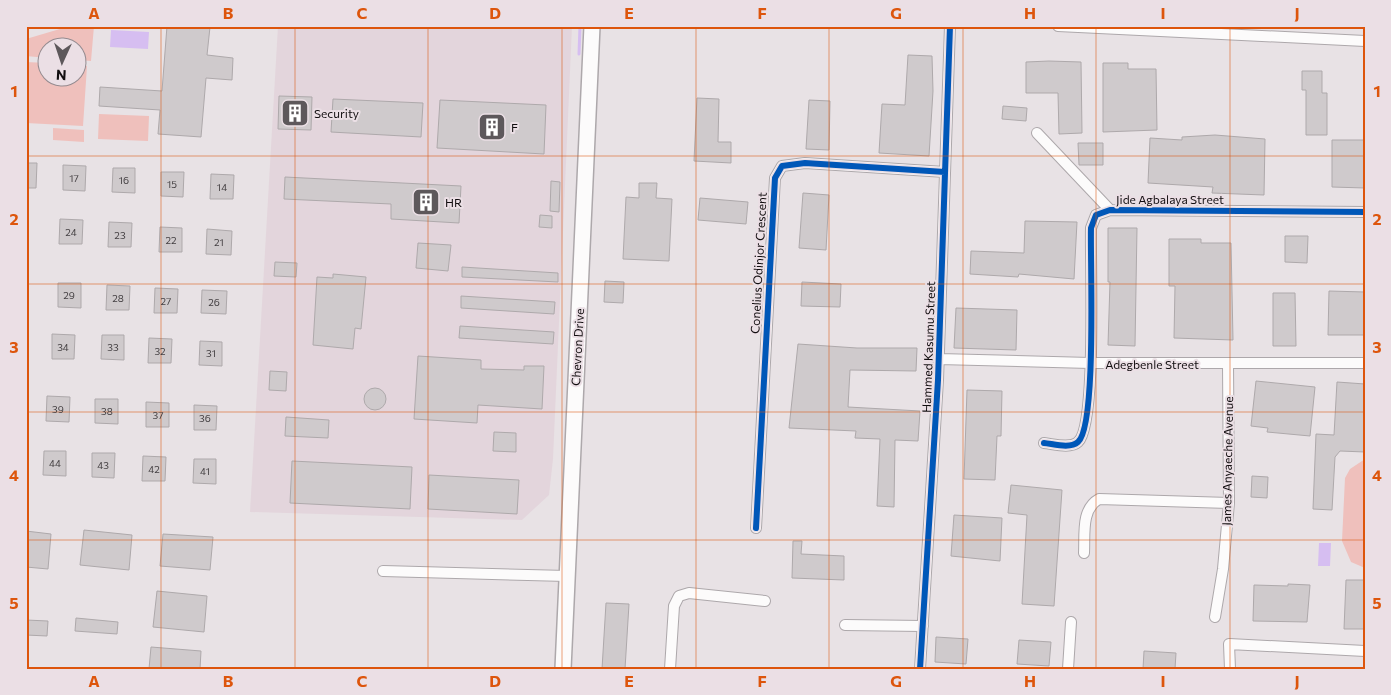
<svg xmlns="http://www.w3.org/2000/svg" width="1391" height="695" viewBox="0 0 1391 695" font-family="Commissioner,sans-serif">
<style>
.built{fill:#e3d5dc}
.green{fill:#efc0bc}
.water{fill:#d6bef1}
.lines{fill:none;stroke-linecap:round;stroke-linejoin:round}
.stream{stroke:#d6bef1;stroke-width:3}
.building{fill:#cfcacc;stroke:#aea9ab}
.street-casing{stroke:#ada8ab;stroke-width:12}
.secondary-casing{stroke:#ada8ab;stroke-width:18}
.street{stroke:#fcfbfb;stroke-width:10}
.secondary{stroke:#fcfbfb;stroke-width:15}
.cycleway-casing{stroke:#ebdfe5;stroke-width:9}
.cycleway{stroke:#0057b8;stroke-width:6}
.grid{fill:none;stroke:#dd550c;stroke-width:1;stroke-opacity:0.55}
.labels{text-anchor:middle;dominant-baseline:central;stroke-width:4;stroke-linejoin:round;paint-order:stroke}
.number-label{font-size:10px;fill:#423e40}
.poi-label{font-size:12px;fill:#120e10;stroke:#ebdfe5;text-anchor:start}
.street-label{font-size:12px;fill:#120e10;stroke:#ebdfe5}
.neatline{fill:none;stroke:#dd550c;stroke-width:2}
.grid-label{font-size:16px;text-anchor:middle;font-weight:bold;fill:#dd550c}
</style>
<rect width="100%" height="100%" fill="#e8e2e5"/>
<path class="built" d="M278 26H572L553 459 549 495 522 520 250 512Z"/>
<path class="green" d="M70 26H94L91 61 78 60V48H48L47 58 26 56V39Z
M26 62 47 63 48 78H78V65L87 66 83 126 26 123Z
M99 114 149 116 148 141 98 139Z
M53 128 84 130V142L53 140Z
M1365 459V568L1351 562 1342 541 1345 478 1350 469Z"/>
<path class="water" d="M111 30 149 32 148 49 110 47Z
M1319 543H1331L1330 566H1318Z"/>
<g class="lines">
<path class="stream" d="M579 54 580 26"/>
</g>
<path class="building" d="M167 26 210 27 207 55 233 58 232 80 206 78 201 137 158 134 160 110 99 106 100 87 162 91Z
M908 55 932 56 933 91 929 156 879 153 882 104 905 105Z
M1049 61 1081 62 1082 133 1059 134 1058 93H1026V62Z
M1103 63H1128V69H1156L1157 130 1103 132Z
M1302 71H1322V93H1327V135H1306V90H1302Z
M279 96 312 97 311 130 278 129Z
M697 98 719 99 718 142H731V163L694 161Z
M333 99 423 103 421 137 331 132Z
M440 100 546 105 544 154 437 148Z
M809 100 830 101 829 150 806 149Z
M1003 106 1027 108 1026 121 1002 119Z
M1215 135 1265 139 1264 195 1212 193 1213 187 1148 183 1150 138 1182 140V137Z
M1332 140H1365V188L1332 187Z
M1078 143H1103V165H1079Z
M26 163H37L36 188H26Z
M63 165 86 166 85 191 63 190Z
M113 168H135V193L112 192Z
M161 172H184L183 197 161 196Z
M211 174 234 175 233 199H210Z
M285 177 461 186 459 223 391 219V204L284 199Z
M551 181 560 182 559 212 550 211Z
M639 183H657L656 198 672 199 669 261 623 259 626 197 639 198Z
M803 193 829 195 826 250 799 248Z
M700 198 748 202 746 224 698 220Z
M540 215 552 216V228L539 227Z
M60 219 83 220 82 244H59Z
M1025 221 1077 222 1074 279 1019 274 1018 277 970 274 971 251 1024 253Z
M109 222 132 223 131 247H108Z
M160 227 182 228V252H159Z
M1108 228H1137L1135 346 1108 345 1110 282H1108Z
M207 229 232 231 231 255 206 254Z
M1285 236H1308L1307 263 1285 262Z
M1169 239H1201V243H1231L1233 340 1174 338 1175 286H1169Z
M418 243 451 245 448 271 416 268Z
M275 262 297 263 296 277 274 276Z
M462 267 558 273V282L462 277Z
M333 274 366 277 361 329 355 328 353 349 313 345 317 277 333 278Z
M605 281 624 282 623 303 604 302Z
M802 282 841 284 840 307 801 306Z
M58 283H81V308L58 307Z
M107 285 130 286 129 310H106Z
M155 288 178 289 177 313H154Z
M202 290 227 291 226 314 201 313Z
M1329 291 1365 292V335H1328Z
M1273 293H1295L1296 346H1273Z
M461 296 555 302 554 314 461 308Z
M956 308 1017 310 1016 350 954 348Z
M460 326 554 332 553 344 459 338Z
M52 334 75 335 74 359H52Z
M102 335H124V360L101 359Z
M149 338 172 339 171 363H148Z
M200 341 222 342V366L199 365Z
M798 344 857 348H917L916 371 850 370 848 407 920 411 918 441 895 440 894 507 877 506 880 439 855 438 856 431 789 428Z
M418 356 481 360V369L524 370V366H544L542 409 478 405 477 423 414 419Z
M270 371 287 372 286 391 269 390Z
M1256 381 1315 387 1310 436 1267 432 1268 428 1251 426Z
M1337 382 1365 384V452L1340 451 1335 457 1332 510 1313 509 1316 434 1334 435Z
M364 399a11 11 0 1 1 22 0a11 11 0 1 1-22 0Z
M967 390 1002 391 1001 436H997L995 480 964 479Z
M47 396 70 397 69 422 46 421Z
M95 399H118V424L95 423Z
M146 402 169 403V427H146Z
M194 405 217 406 216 430H194Z
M286 417 329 420 328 438 285 436Z
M494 432 516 433V452L493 451Z
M44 451H66V476L43 475Z
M92 453H115L114 478 92 477Z
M143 456 166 457 165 481H142Z
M194 459H216V484L193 483Z
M292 461 412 467 410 509 290 503Z
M429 475 519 480 517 514 428 509Z
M1252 476 1268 477 1267 498 1251 497Z
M1011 485 1062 490 1054 606 1022 604 1027 515 1008 513Z
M954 515 1002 518 1000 561 951 556Z
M84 530 132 535 129 570 80 565Z
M26 531 51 534 48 569 26 567Z
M163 534 213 537 210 570 160 566Z
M793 541H802L801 554 844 556V580L792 578Z
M1346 580H1365V629H1344Z
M1288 584 1310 585 1307 622 1253 621 1254 585 1288 586Z
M157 591 207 596 204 632 153 627Z
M606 603 629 604 625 669H602Z
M76 618 118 622 117 634 75 631Z
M26 620 48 621 47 636 26 635Z
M936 637 968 639 966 664 935 662Z
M1019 640 1051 642 1049 666 1017 664Z
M151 647 201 651 200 669H149Z
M1144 651 1176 653 1175 669H1143Z"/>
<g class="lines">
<g class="street-casing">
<path id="street" d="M1058 26 1365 41
M1037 133 1110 210
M939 359 1090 363H1365
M1044 443C1054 444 1070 449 1078 442 1097 426 1090 260 1091 228L1096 215 1110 210 1365 212
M756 528 775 178 782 166 805 163 945 172
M1084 553C1085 534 1081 509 1099 499L1229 503
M383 571 567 576
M1215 617 1223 569 1229 503 1228 364
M845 625 923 626
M670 669 674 606 679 596 689 593 765 601
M920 669 938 380 950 26
M1068 669 1071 622
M1230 669 1229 644 1365 651"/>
</g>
<g class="secondary-casing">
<path id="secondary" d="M563 669 592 26"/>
</g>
<use href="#street" class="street"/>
<use href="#secondary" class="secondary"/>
<g class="cycleway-casing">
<path id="cycleway" d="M1044 443C1054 444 1070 449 1078 442 1097 426 1090 260 1091 228L1096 215 1110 210 1365 212
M756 528 775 178 782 166 805 163 945 172
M920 669 938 380 950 26"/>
</g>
<use href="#cycleway" class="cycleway"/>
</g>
<path class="grid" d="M161 26V669M295 26V669M428 26V669M562 26V669M696 26V669M829 26V669M963 26V669M1096 26V669M1230 26V669M26 156H1365M26 284H1365M26 412H1365M26 540H1365"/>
<defs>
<g id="building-square" transform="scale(1.4375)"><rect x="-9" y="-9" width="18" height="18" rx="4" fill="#5d585b" stroke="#ebdfe5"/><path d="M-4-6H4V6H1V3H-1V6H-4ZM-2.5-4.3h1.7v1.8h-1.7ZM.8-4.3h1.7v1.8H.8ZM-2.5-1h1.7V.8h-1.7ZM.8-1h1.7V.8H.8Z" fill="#fff"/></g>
</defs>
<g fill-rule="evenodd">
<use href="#building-square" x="295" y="113"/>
<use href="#building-square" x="492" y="127"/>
<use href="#building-square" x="426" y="202"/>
</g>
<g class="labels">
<g class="number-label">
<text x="74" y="178">17</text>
<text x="124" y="180">16</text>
<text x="172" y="184">15</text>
<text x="222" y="187">14</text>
<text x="71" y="232">24</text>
<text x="120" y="235">23</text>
<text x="171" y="240">22</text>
<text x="219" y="242">21</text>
<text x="69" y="295">29</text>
<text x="118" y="298">28</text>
<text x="166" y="301">27</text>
<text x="214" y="302">26</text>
<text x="63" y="347">34</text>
<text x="113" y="347">33</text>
<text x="160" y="351">32</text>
<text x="211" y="353">31</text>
<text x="58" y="409">39</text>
<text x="107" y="411">38</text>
<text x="158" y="415">37</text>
<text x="205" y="418">36</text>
<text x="55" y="463">44</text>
<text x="103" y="465">43</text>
<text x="154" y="469">42</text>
<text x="205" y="471">41</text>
</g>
<g class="poi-label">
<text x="314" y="113">Security</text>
<text x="511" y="127">F</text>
<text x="445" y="202">HR</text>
</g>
<g class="street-label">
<text x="1170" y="199">Jide Agbalaya Street</text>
<text transform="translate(758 263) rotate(-87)">Conelius Odinjor Crescent</text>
<text transform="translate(577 347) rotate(-87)">Chevron Drive</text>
<text transform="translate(928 347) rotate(-88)">Hammed Kasumu Street</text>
<text x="1152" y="364">Adegbenle Street</text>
<text transform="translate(1227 461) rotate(-89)">James Anyaeche Avenue</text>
</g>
</g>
<rect width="1391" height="695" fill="none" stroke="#ebdfe5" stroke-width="55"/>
<g transform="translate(62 62) rotate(183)"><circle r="24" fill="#ebdfe5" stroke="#948b90"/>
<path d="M0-4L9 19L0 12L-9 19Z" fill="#5d585b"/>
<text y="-8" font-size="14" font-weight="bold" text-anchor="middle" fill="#120e10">N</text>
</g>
<rect x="28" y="28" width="1336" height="640" class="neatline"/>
<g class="grid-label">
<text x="94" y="19">A</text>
<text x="228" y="19">B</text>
<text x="362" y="19">C</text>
<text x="495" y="19">D</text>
<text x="629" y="19">E</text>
<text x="762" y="19">F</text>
<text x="896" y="19">G</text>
<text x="1030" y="19">H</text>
<text x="1163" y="19">I</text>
<text x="1297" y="19">J</text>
<text x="14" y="97">1</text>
<text x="1377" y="97">1</text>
<text x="14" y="225">2</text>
<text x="1377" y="225">2</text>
<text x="14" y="353">3</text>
<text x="1377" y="353">3</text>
<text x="14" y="481">4</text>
<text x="1377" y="481">4</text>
<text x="14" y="609">5</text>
<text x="1377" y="609">5</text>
<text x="94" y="687">A</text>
<text x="228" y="687">B</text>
<text x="362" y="687">C</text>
<text x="495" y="687">D</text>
<text x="629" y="687">E</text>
<text x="762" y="687">F</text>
<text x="896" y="687">G</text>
<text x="1030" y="687">H</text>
<text x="1163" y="687">I</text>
<text x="1297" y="687">J</text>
</g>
</svg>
